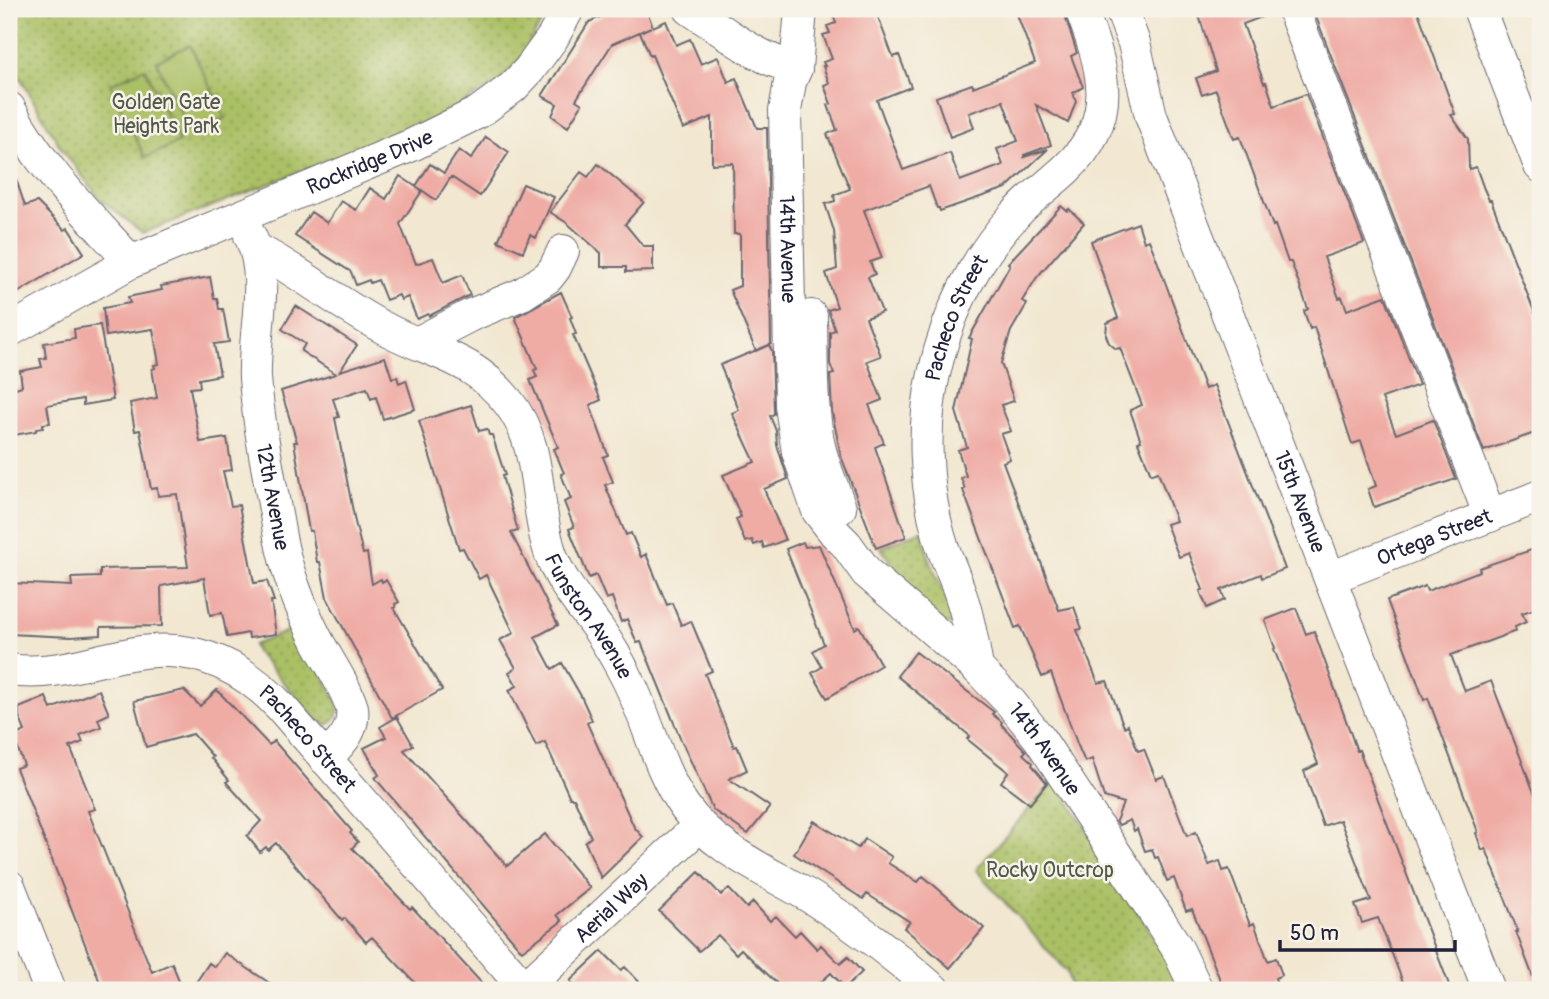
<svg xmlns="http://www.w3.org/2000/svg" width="1549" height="999" viewBox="0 0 1549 999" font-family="Pangolin,sans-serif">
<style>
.park{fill:url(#park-dots);stroke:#667150;stroke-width:2}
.pitch{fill:#aac065;stroke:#667150;stroke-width:2}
.building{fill:#efaca5}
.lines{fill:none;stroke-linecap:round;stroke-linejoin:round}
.minor-casing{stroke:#6b6770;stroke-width:34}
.minor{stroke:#fff;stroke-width:32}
.labels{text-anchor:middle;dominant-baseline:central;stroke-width:5;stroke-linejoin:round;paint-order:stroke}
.park-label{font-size:21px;fill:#52594a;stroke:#f7f3e8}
.street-label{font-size:21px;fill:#22223b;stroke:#f7f3e8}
</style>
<defs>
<pattern id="park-dots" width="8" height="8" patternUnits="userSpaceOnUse" patternTransform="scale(1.75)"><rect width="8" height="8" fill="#aac065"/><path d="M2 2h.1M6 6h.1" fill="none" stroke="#8a9c54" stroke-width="1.8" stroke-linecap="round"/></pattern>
</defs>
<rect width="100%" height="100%" fill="#f7f3e8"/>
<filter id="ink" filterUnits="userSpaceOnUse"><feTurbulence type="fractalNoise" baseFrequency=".0143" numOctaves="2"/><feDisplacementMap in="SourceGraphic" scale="14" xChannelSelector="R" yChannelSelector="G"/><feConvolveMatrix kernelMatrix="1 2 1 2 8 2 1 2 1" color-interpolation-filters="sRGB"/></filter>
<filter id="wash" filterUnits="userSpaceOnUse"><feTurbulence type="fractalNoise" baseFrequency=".00686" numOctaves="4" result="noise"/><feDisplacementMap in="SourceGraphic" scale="28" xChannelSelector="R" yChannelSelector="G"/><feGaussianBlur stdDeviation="1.57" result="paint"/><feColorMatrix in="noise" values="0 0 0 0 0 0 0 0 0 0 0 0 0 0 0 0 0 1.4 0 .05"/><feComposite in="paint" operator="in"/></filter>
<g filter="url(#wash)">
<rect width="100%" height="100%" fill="#f2e8d2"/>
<path class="park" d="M9 9H549L521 58 498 83 433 120 143 233 100 199 61 148 18 74 9 39Z
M922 530 929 559 955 619 951 624H944L936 619 900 576 881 548Z
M291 615 339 705C337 715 337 721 326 725L318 721 256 652 253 645 288 631 286 617Z
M1055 779 1187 990H1072L1067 972 976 870Z"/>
<path class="pitch" d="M190 45 225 118 191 134 156 61Z
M145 68 179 142 145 158 110 84Z"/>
<g id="blocks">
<path class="building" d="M600 9H646L653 27 666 21 676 45 690 39 701 64 718 57 728 82 736 78 757 128H767L771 344 756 351 730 290 740 286V234H734L733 163 712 164V117L683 129 652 55 650 56 640 32 651 27 612 44 576 100 582 104 568 127 552 116 557 104 542 96 589 22 603 16Z
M831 9H875L893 57 899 55 911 87 877 100 903 170 950 153 960 181 1003 165 997 149 1018 141 1003 101 969 113 974 128 950 137 936 97 972 84 973 87 1035 63 1015 9H1063L1077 53 1071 56 1083 87 1073 93 1076 101 1068 123 1036 105 1051 145 1024 155V157L1048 149 1006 188 940 211 939 208H937L929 186 864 210 882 258 870 262 875 274 868 277 882 312 866 318 881 356 867 361 882 400 869 405 884 443 875 447 906 537 876 548 841 456 832 412 830 375 834 374 830 364V332L835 330 828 310 837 307 826 273 837 269 834 231 825 204 835 201 834 195 850 189 827 134 837 130 828 105 831 104 824 85 829 83 823 66H825L823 62 832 59 823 35 830 33 827 26 836 23Z
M1197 9H1275V12L1243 24 1264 83 1266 82 1274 106 1306 94 1364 243 1324 257 1339 298 1342 297 1347 310 1385 296 1419 385 1382 398 1396 434 1433 420 1456 479 1374 507 1368 489 1376 486 1361 441 1352 444 1314 327 1310 329 1304 311 1308 309 1291 262H1288L1275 225 1273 226 1240 137 1234 139 1216 90 1202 95 1196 78 1216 71Z
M1313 9H1417L1455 114 1451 115 1468 139 1469 169 1476 167 1484 189 1489 200H1491L1540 327V431L1484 451Z
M486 137 509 152 480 196 451 177 436 200 416 186 430 164 444 173 459 150 471 159Z
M598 164 644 202 625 224 643 246H653V271L626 272V267H601V253L567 223 550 212 581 172 588 177Z
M9 167H12L25 206 37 202 65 230 68 228 84 253 9 298Z
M400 176 422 191 400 224 416 264 433 258 443 283 462 275 470 295 429 316 428 314 417 319 408 297 401 300 399 295 386 300 378 280 370 283 369 280 356 285 351 272 295 236 311 212 327 223 341 201 356 210 370 188 386 199Z
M523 184 554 197 536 238 530 235 523 252 498 241Z
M1061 206 1067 211 1069 209 1084 223 1037 277 1022 301 1027 304 1011 331 1001 363 1014 401 1001 405 1011 431 1001 434 1010 459 1003 462 1059 610 1074 607 1082 629 1077 630 1098 683 1107 681 1124 727 1128 725 1138 751 1144 749 1156 779 1164 776 1187 836 1196 832 1209 865 1220 861 1223 871 1229 869 1250 925 1254 923 1268 961 1276 958 1282 975 1275 978 1279 990H1224L1192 909 1186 911 1174 878 1167 881 1158 857 1155 858 1152 849 1145 851 1137 829 1134 831 1130 820 1119 825 1116 821 1123 803 1104 797 1092 759 1085 762 1078 746 1051 673 1042 677 1020 626 1015 628 963 490 965 489 961 478 966 476 958 450 967 447 956 411 972 339 969 338 1010 265 1008 263Z
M1138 223 1144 242 1149 240 1158 263 1205 389 1214 385 1285 569 1262 578 1261 574 1221 590 1225 600 1207 608 1200 591 1203 590 1189 553 1179 557 1166 524 1176 521 1158 472 1151 474 1138 442 1141 441 1130 410 1142 405 1120 348 1116 349 1109 343 1106 335 1107 323 1118 318 1091 241Z
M210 277 214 298H217L219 309H223L229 342 214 344 220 375 199 379 200 387 190 388 200 442 227 438 232 470 223 471 231 506 239 505 254 583 267 581 274 601H271L276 634 249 638 248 633 227 637 222 613 210 615 204 578 161 586 162 626 101 627V635L71 637 9 634V583L72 586 71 578 100 577V569L188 567 177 494 158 496 157 488 151 489 140 430 135 431 130 403 157 398 152 369 155 368 154 365 159 364 153 329 106 336 103 308 130 303 128 297 162 290 161 286Z
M561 292 572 317 570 318 576 334 573 335 601 400 590 405 608 455 603 457 613 482 605 485 626 535 631 533 641 557 646 554 667 605 672 603 681 625 691 621 712 671 705 674 734 747 737 746 747 770 729 779 770 807 748 834 713 810 681 740 641 642 637 643 627 619 621 622 612 597 606 599 596 575 589 578 569 529 574 527 564 502 571 499 561 474 564 473 554 449 558 447 530 380 537 377 534 370 537 369 515 317Z
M296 306 357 345 340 371 385 357 392 378 397 377 399 383 406 380 415 409 383 419 376 397 371 399 367 388 333 399 339 417 335 418 355 522 363 554 367 553 372 584 381 579 382 582 386 580 399 602 395 604 396 607 394 608 442 690 392 718 327 598 320 562H317L312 531H309L294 442H297L281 391 336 374 301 351 305 344 282 329Z
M100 325 113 400 83 405V399L47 405 50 423 43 424V428L36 429V431L9 436V390L22 386 20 371 42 367 40 359 46 358 44 343 75 338 74 329Z
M769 345 772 351 774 414 770 416 776 431 777 445 788 479 764 489 785 540 764 548 762 542 754 545 752 540 745 542 736 519 741 517 723 475 755 462 732 413 739 410 720 365Z
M471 405 479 431 487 429 489 435H492L505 475 502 476 518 531 511 533 558 625 535 637 552 669 562 663 581 696 592 720 587 723 634 827 643 837 601 878 585 842 591 837 574 798H570L545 742 536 746 509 690 517 686 509 672 516 668 500 640 514 633 486 575 479 579 463 548 459 549 419 421Z
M803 542 805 547 819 545 855 629 859 626 881 665 827 698 812 673 822 667 813 651 824 644 786 549Z
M1540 547V607L1522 613 1526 622 1515 627 1516 631 1451 655 1465 691 1491 681 1540 808V990H1538L1516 932H1518L1486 849 1482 850 1476 833 1478 832 1428 698 1424 700 1387 600 1425 586 1427 591 1480 571 1479 568Z
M1296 608 1306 634 1314 631 1357 751 1359 750 1451 990H1406L1378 918 1362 923 1355 905 1371 900 1340 820 1323 826 1304 771 1318 764 1274 649 1275 648 1265 620Z
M916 652 994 712 992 714 1002 722 1001 724 1024 749 1026 751 1023 754 1033 763 1032 765 1047 783 1030 804 1001 782 1008 772 967 739 970 736 897 676Z
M99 690 109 714 98 719 101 727 80 735 83 742 70 747 95 809 88 811 152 972 172 963 183 990H103L16 768 24 765 13 736 25 731 19 716V708L46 697 51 709Z
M184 690 200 706 217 690 269 745 274 741 352 831 350 833 358 842 352 848 410 909 412 907 488 990H422L372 937 366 942 345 918 342 920 276 843 268 850 266 847 260 852 247 836 261 821 226 782 229 780 211 758 213 757 193 734 146 747 134 701Z
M397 717 413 745 404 750 507 866 545 834 590 888 557 915 562 921 522 951 375 778 379 775 364 748 386 737 380 727Z
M814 821 858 848 865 839 892 857 888 863 918 882 923 876 984 928 950 968 904 928 910 922 867 894 863 899 794 854Z
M699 872 721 895 729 889 747 908 753 902 770 921 776 916 795 936 800 931 817 949 821 945 840 964 848 957 862 972 845 988 831 973 812 990H784L741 949 736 954 718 935 699 951 659 911Z
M602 951 621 970 625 967 647 990H580L570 981Z
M225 953 241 964 280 990H191L209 963 215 967Z"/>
</g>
</g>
<g filter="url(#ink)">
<use href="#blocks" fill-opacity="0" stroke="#6b6770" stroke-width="2"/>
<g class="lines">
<g class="minor-casing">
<g id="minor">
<path d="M690 9C724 31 756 59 796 68"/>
<path id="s1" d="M801 9 796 68 790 82 785 111 791 406 798 452 818 511 835 533 846 544 867 573 977 668 1011 703 1039 738 1160 921 1177 948 1197 990"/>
<path id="s2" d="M1121 9 1134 43 1151 116 1489 990"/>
<path d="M1293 9 1490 516"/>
<path d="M1479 9 1540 166"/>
<path d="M9 108C40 167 87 213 131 262"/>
<path id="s3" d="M250 236C271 278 253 332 255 378 259 431 271 485 280 537 287 574 301 609 318 642 330 664 345 685 352 708 355 731 340 744 325 759"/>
<path id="s4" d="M258 250C302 273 340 305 384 328 432 354 472 356 509 403 544 448 533 504 551 555 561 583 582 606 599 630 609 645 618 660 626 676 648 718 657 767 684 806 714 850 768 871 812 898 855 925 896 956 934 990"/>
<path d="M811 316C812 359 810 404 819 446 824 468 833 487 840 508"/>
<path id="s5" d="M9 331 131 262 412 145 479 112 513 87 529 70 553 37 568 9"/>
<path d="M417 343 471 315 522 294 548 277 555 268 563 251"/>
<path id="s6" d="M1330 578 1540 496"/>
<path id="s7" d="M977 668C973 643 969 619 961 596 955 576 945 557 939 536 925 485 922 426 934 374 947 315 974 259 1015 215 1030 198 1049 185 1066 169 1120 118 1104 70 1081 9"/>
<path id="s8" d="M9 670C56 676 85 662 130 654 190 642 239 663 280 706L526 990"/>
<path d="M9 886 50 990"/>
<path id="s9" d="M524 989 699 826"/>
</g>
</g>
<use href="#minor" class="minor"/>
</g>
</g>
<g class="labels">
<g class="park-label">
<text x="166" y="102">Golden Gate<tspan x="166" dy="24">Heights Park</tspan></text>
<text x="1050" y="870">Rocky Outcrop</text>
</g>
<g class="street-label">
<text stroke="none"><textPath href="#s5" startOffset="399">Rockridge Drive</textPath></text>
<text stroke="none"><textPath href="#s1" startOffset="242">14th Avenue</textPath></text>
<text stroke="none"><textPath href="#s7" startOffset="362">Pacheco Street</textPath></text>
<text stroke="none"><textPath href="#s3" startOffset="264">12th Avenue</textPath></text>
<text stroke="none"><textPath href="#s2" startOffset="525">15th Avenue</textPath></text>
<text stroke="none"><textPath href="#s6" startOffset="112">Ortega Street</textPath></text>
<text stroke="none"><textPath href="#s4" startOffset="527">Funston Avenue</textPath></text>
<text stroke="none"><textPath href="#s8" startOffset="332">Pacheco Street</textPath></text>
<text stroke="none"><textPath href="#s1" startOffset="838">14th Avenue</textPath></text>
<text stroke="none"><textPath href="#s9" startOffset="119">Aerial Way</textPath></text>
</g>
</g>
<rect width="1549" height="999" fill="none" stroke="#f7f3e8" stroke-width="35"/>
<path d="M1280 940v10h175v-10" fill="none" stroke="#22223b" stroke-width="3.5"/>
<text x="1290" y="940" font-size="21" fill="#22223b" stroke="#f7f3e8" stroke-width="5" paint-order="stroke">50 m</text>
</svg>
